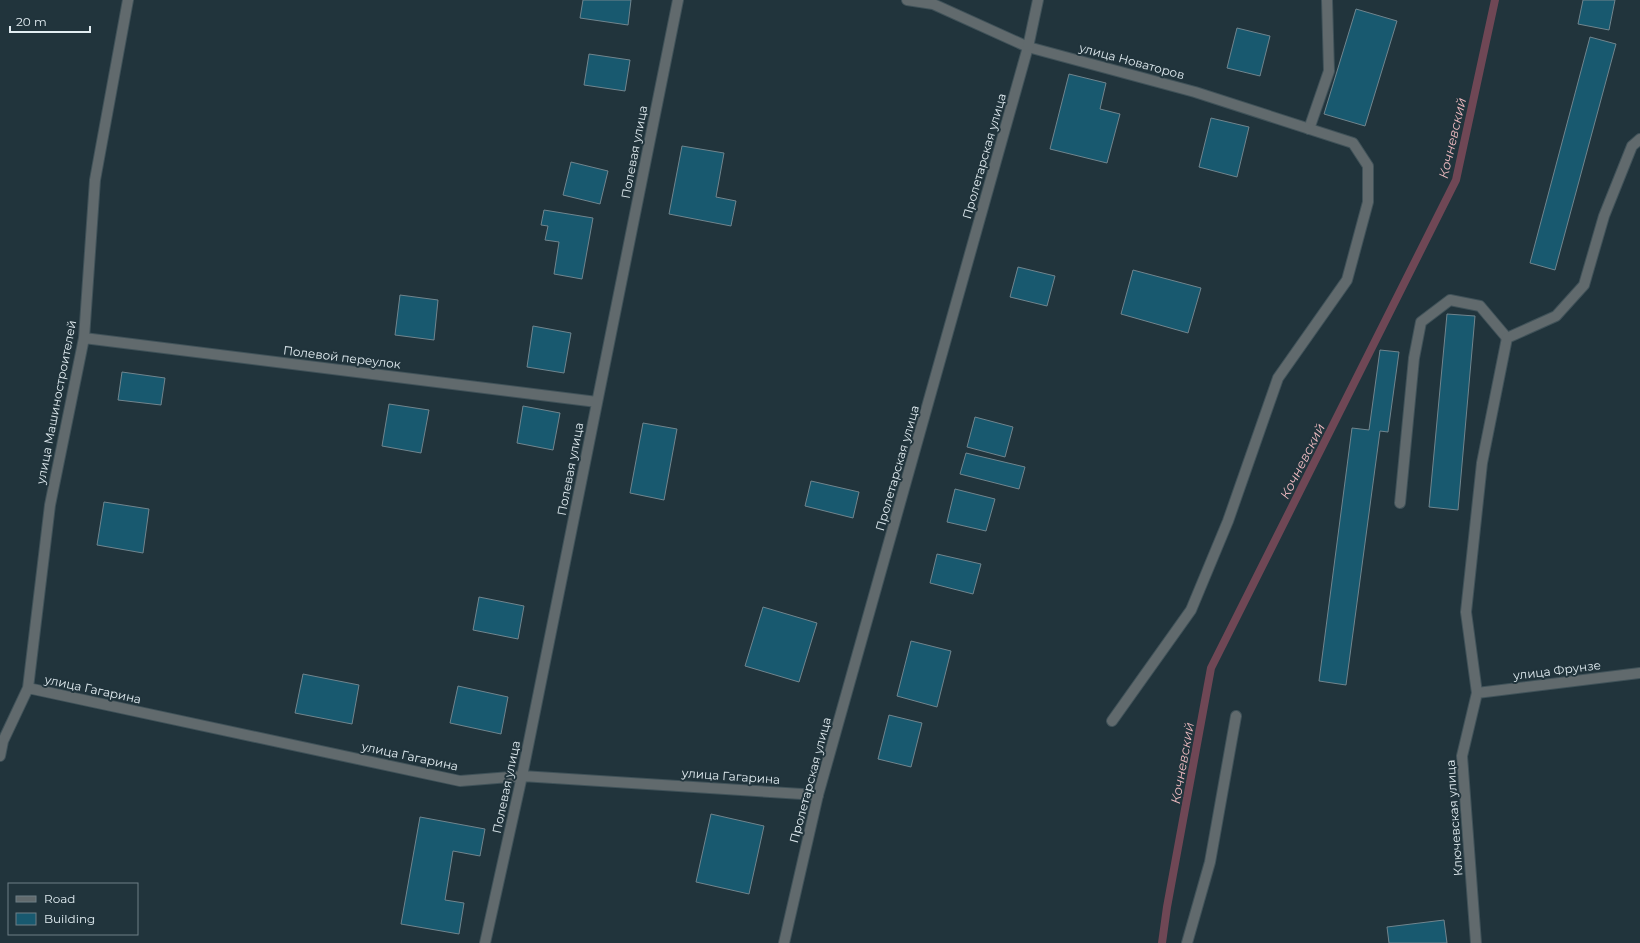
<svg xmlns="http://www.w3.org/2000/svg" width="1640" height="943" viewBox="0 0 1640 943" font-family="Montserrat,sans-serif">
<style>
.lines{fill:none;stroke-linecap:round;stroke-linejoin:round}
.stream{stroke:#6f4755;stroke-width:8}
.building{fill:#18596f;stroke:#70858e}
.service-casing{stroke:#405259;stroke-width:12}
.minor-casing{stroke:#405259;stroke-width:12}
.tertiary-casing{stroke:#405259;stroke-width:12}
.service{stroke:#616a6d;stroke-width:10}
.minor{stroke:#616a6d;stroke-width:10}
.tertiary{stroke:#616a6d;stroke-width:10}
.labels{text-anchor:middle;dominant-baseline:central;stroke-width:4;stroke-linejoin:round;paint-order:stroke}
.street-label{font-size:12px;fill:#e2edf2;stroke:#21343c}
.water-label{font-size:13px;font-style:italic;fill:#efbbc1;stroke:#21343c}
</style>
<rect width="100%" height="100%" fill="#21343c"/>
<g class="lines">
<path class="stream" d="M1162 943 1167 907 1211 668 1456 180 1495 0"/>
</g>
<path class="building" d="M583 0H631L628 25 580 18Z
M1583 0H1615L1609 30 1578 24Z
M1356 9 1397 21 1365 126 1324 114Z
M1237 28 1270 36 1260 76 1227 68Z
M1590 37 1616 44 1555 270 1530 263Z
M589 54 630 60 625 91 584 85Z
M1069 74 1106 83 1100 109 1120 114 1107 163 1050 149Z
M1211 118 1249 127 1237 177 1199 167Z
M682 146 724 153 716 197 736 201 731 226 669 214Z
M571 162 608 171 600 204 563 195Z
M544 210 593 218 582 279 554 274 559 242 545 240 548 226 541 225Z
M1018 267 1055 276 1047 306 1010 297Z
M1133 270 1201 288 1188 333 1121 314Z
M400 295 438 300 434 340 395 335Z
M1447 314 1475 316 1458 510 1429 507Z
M533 326 571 333 564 373 527 367Z
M1380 350 1399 352 1388 432 1380 431 1346 685 1319 681 1352 428 1369 430Z
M122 372 165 378 161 405 118 400Z
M389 404 429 410 421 453 382 446Z
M523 406 560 413 553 450 517 443Z
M975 417 1013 427 1005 457 967 447Z
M643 423 677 429 664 500 630 493Z
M966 453 1025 467 1019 489 960 474Z
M811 481 859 492 853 518 805 506Z
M955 489 995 499 986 531 947 522Z
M104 502 149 509 143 553 97 545Z
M937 554 981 564 973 594 930 583Z
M479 597 524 606 518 639 473 630Z
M763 607 817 623 799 682 745 666Z
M911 641 951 651 937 707 897 696Z
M303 674 359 685 352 724 295 713Z
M458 686 508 697 501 734 450 723Z
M889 715 922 723 911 767 878 759Z
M711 814 764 826 749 894 696 882Z
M420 817 485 829 480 856 453 851 445 900 464 903 459 934 401 924Z
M1444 920 1447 943H1389L1387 927Z"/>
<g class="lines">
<g class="service-casing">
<path id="service" d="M1309 129 1329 71 1327 0
M1400 503 1414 358 1421 322 1450 300 1480 306 1507 338
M1187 943 1210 862 1236 716"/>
</g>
<g class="minor-casing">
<path id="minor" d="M907 0 933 4 1028 47 1195 92 1353 143 1368 166V202L1347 280 1278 378 1228 521 1191 610 1112 721
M84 338 597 402
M28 688 460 781 522 776 818 795
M1477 693 1640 673
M0 756 3 741 28 688 50 505 84 338 95 180 128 0
M485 943 522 776 678 0
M1476 943 1462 756 1477 693 1466 612 1482 463 1507 338 1556 316 1584 285 1604 216 1632 146 1640 139"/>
</g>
<g class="tertiary-casing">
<path id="tertiary" d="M784 943 818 795 1028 47 1038 0"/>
</g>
<use href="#service" class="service"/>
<use href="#minor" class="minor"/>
<use href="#tertiary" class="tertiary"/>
</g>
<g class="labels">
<g class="street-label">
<text transform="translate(1132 61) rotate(15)">улица Новаторов</text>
<text transform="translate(634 152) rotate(-79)">Полевая улица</text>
<text transform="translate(984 156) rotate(-74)">Пролетарская улица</text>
<text transform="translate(342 357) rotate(7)">Полевой переулок</text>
<text transform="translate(56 402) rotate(-79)">улица Машиностроителей</text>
<text transform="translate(897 468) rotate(-74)">Пролетарская улица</text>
<text transform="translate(570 469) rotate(-79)">Полевая улица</text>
<text transform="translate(1557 670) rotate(-7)">улица Фрунзе</text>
<text transform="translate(93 689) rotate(12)">улица Гагарина</text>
<text transform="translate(410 756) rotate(12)">улица Гагарина</text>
<text transform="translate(731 776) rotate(4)">улица Гагарина</text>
<text transform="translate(810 780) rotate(-75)">Пролетарская улица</text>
<text transform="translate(506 787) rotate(-78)">Полевая улица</text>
<text transform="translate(1454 818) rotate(-94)">Ключевская улица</text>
</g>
<g class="water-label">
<text transform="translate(1452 138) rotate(-77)">Кочневский</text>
<text transform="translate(1302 461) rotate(-63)">Кочневский</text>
<text transform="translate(1182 763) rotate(-80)">Кочневский</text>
</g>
</g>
<rect x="8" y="883" width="130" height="52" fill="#21343c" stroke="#6e7e85"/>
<rect x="16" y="896" width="20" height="6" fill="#616a6d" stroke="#6e7e85"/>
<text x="44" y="903" font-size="12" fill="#e2edf2">Road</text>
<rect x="16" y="913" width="20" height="12" fill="#18596f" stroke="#6e7e85"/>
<text x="44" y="923" font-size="12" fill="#e2edf2">Building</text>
<path d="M10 26v6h80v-6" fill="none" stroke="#e2edf2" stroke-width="2"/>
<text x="16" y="26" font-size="12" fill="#e2edf2" stroke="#21343c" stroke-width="3" paint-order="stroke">20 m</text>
</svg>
